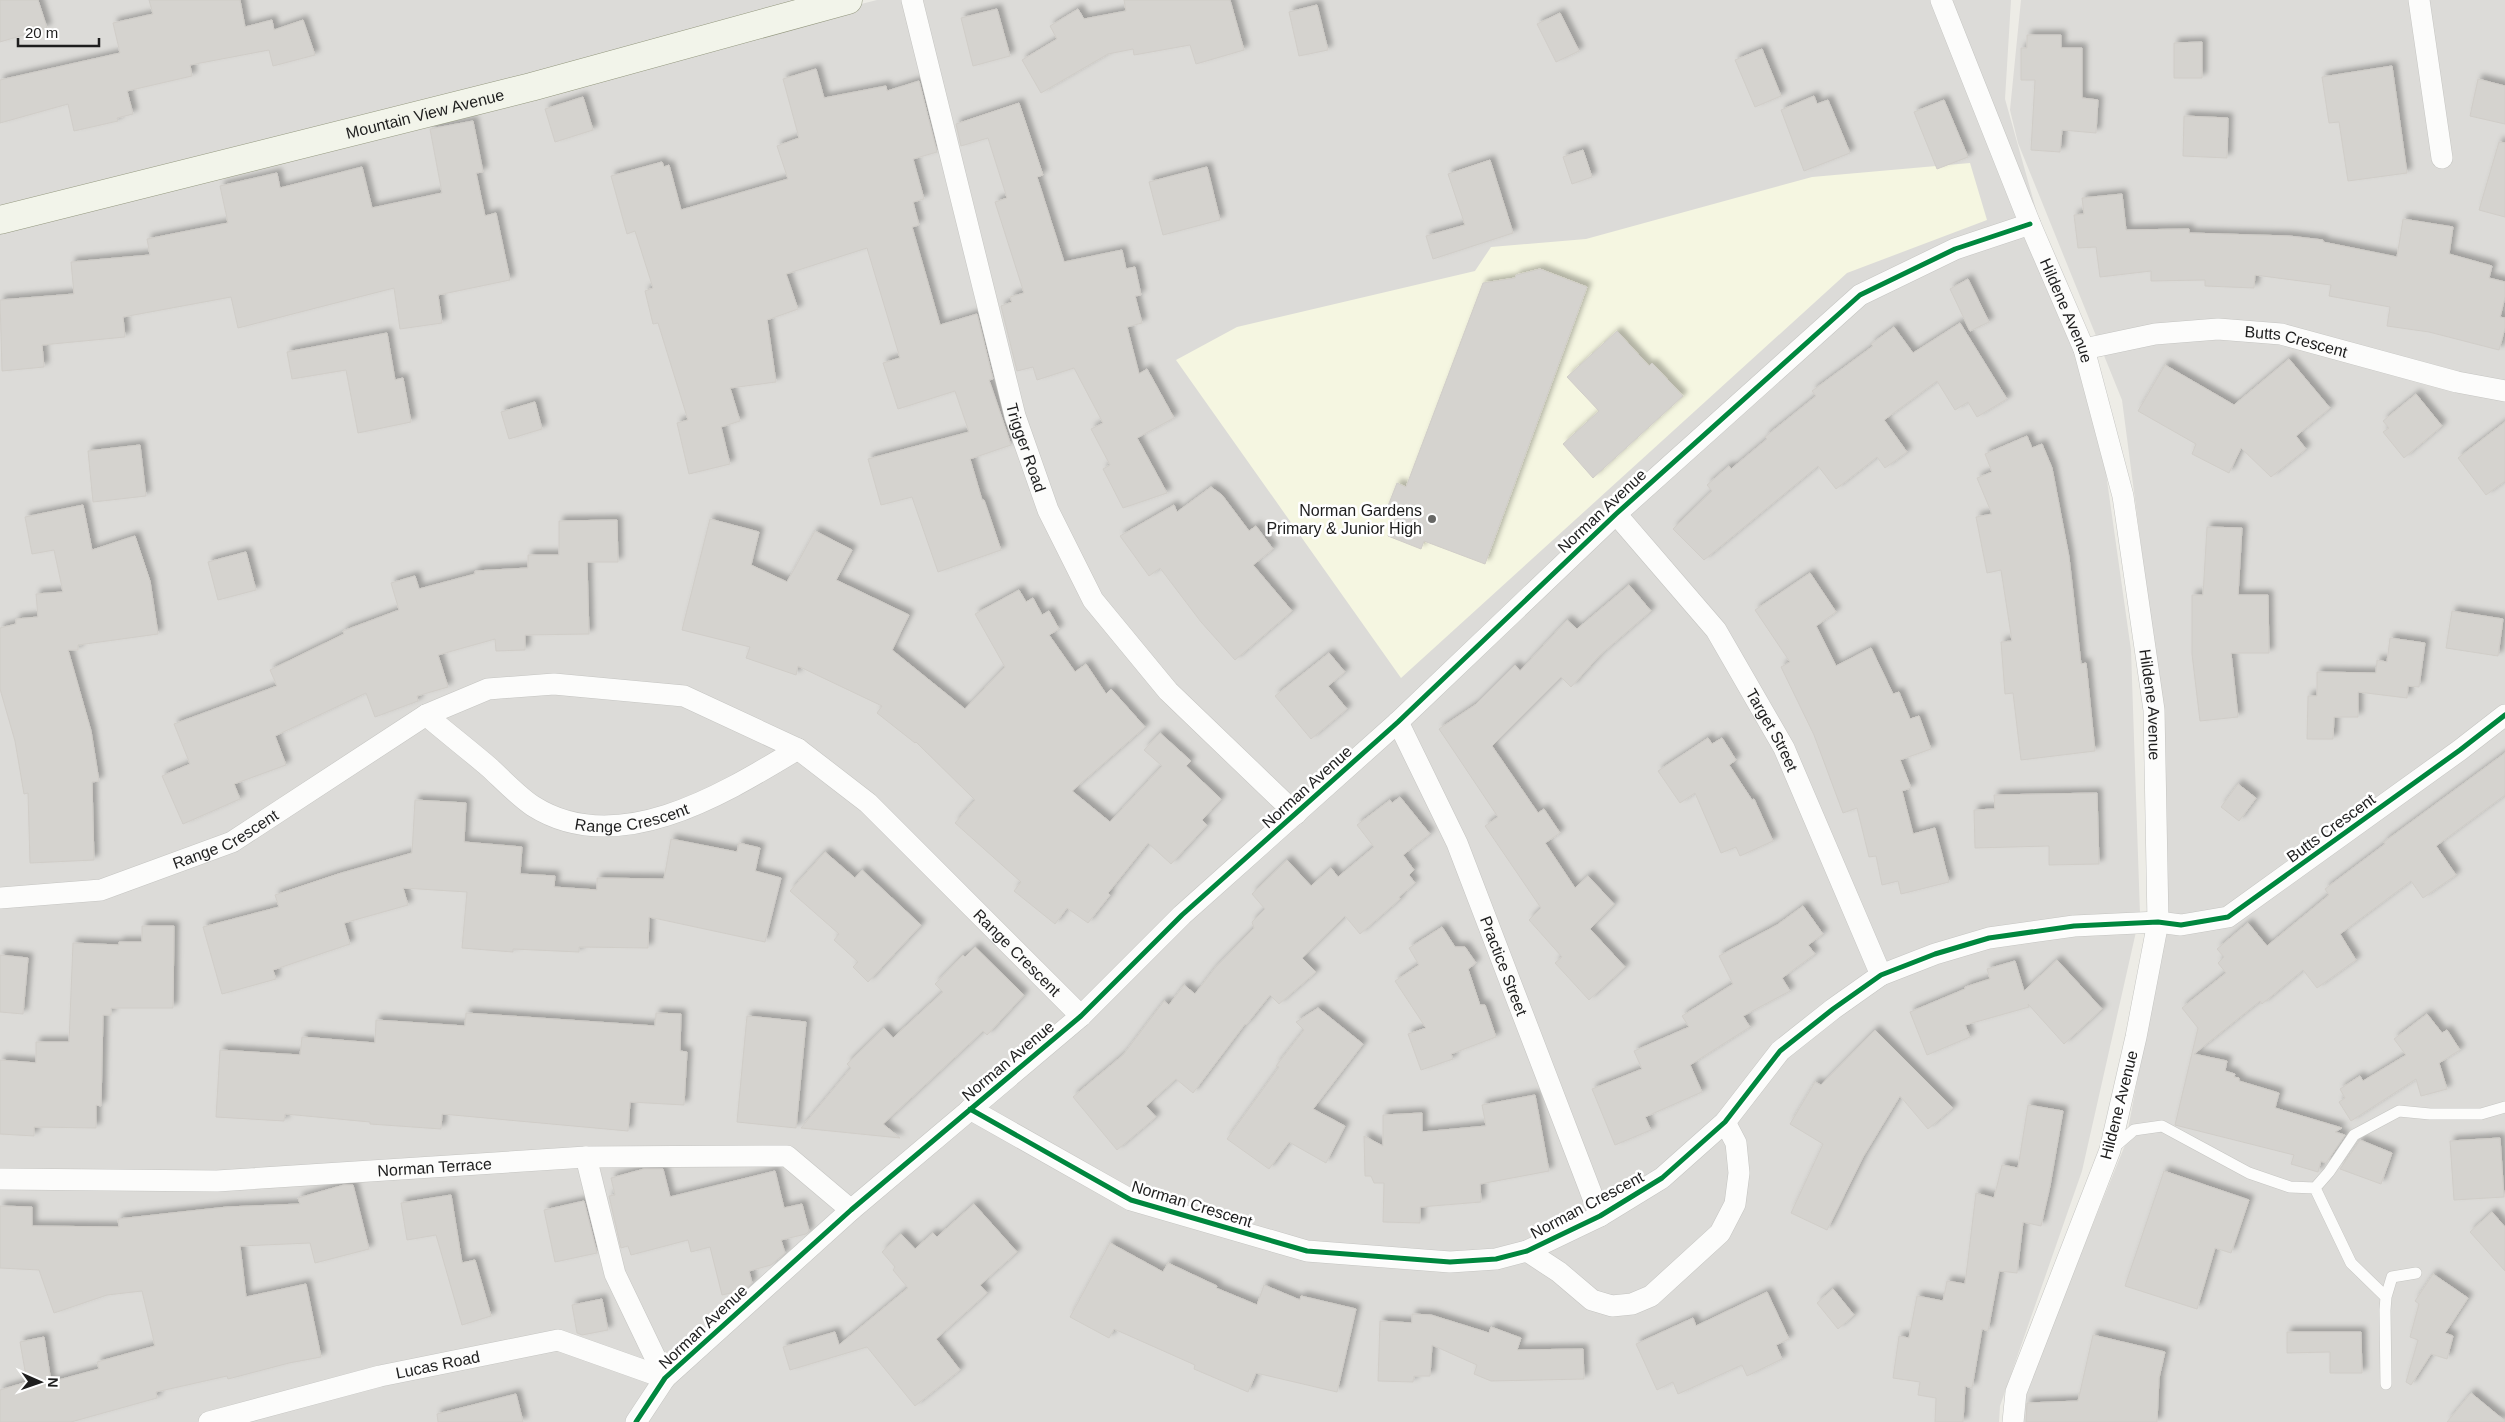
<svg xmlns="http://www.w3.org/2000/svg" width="2505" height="1422" viewBox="0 0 2505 1422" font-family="Arial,sans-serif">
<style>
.residential{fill:#dcdbd8}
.education{fill:#f5f6e1}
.building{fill:#d5d3cf;stroke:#d0cdc8;filter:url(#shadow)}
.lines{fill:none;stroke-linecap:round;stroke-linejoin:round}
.lane-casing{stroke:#c5c5c2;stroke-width:12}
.street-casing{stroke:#c5c5c2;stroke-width:22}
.secondary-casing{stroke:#93977e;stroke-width:29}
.lane{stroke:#fcfcfb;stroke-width:11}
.street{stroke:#fcfcfb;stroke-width:21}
.secondary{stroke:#f2f4ea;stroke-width:28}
.cycleway-casing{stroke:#fff;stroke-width:8}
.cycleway{stroke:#00873e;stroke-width:5}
.poi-dot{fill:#666664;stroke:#fff;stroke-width:2}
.labels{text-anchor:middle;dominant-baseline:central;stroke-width:5;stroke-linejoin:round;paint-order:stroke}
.street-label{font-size:16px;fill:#1e1e1e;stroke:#fff}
.poi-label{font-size:16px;fill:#1e1e1e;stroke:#fff;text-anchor:end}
</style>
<defs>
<filter id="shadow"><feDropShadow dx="4.5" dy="-4.5" stdDeviation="2.5" flood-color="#0004"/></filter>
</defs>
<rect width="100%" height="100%" fill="#edece6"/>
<path class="residential" d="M0 0H848L564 79 877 0H2011L2005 99 2102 445 2131 650 2140 914 2082 1171 2000 1406 1999 1422H0Z
M2021 0H2505V1422H2018L2024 1394 2125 1145 2166 928 2163 713 2122 400 2018 143 2010 110Z"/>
<path class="education" d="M1970 163 1987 220 1847 273 1401 678 1176 360 1237 327 1475 271 1491 247 1586 239 1812 177Z"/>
<path class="building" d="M0 0H38L47 28 0 42Z
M149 0H240L245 27 272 20 274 30 303 20 315 55 273 66 269 50 190 65 192 76 127 91 133 114 117 118 118 121 74 131 68 104 0 123V80L120 53 113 23 153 14Z
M1124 0H1230L1244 50 1196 64 1190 45 1134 55 1133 49 1108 54 1041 93 1022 60 1057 39 1050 26 1078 9 1084 19 1126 11Z
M1317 5 1328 50 1299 56 1289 12Z
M997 9 1010 56 973 66 961 18Z
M1560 13 1579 51 1556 62 1537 24Z
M2027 35H2061V48H2082V98L2098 100 2096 133 2062 130 2060 152 2031 150 2035 80H2021V48H2027Z
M2202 42V78H2174V43Z
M1762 49 1781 96 1755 107 1735 60Z
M2392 66 2407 173 2348 181 2339 122 2329 123 2322 77Z
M816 69 824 98 886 86 887 91 919 81 937 152 913 159 924 199 913 202 919 225 912 227 940 325 977 314 993 379 989 380 1011 445 970 459 982 500H984L1001 550 938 572 912 497 881 505 868 459 969 432 955 391 898 409 883 363 900 358 867 248 786 274 798 309 767 320 776 382 730 388 740 421 721 427 730 464 689 474 677 423 688 420 658 323 653 324 645 291 653 288 635 231 627 234 611 176 662 162 664 167 669 165 681 210 788 179 777 146 799 138 783 79Z
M2478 79 2505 86V124L2470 116Z
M1814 96 1817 104 1828 100 1850 153 1804 171 1781 110Z
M583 97 593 130 555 142 545 109Z
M1944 100 1968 157 1937 169 1914 112Z
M1019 103 1043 175 1037 177 1064 262 1122 250 1126 269 1135 267 1141 295 1135 296 1142 323 1127 327 1139 374 1147 369 1174 418 1137 438 1167 493 1123 508 1103 469 1110 465 1091 429 1103 423 1074 368 1037 380 1033 367 1017 371 1001 306 1012 302 1010 297 1024 293 995 202 1007 198 988 138 961 146 956 124Z
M2184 116 2228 118 2227 158 2183 156Z
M473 121 483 172 476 173 485 216 496 213 510 280 438 295 442 323 400 329 394 288 238 328 231 297 123 317 125 337 42 345 44 367 2 371 0 300 74 294 71 262 150 255 147 239 228 223 220 186 277 173 280 188 362 167 372 208 442 193 430 129Z
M2499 142 2505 143V217L2479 210Z
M1583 150 1592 177 1572 184 1563 157Z
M1490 160 1513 233 1433 259 1426 236 1465 225 1448 174Z
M1207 167 1220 220 1163 235 1149 182Z
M2122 194 2126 230 2189 229V233L2289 236 2323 240V242L2397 257 2403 219 2453 227 2449 254 2492 266 2489 278 2505 282V297L2500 317 2505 318V328L2499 350 2429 332 2387 326 2390 307 2329 296 2331 285 2255 275 2254 288 2205 286V280L2151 281V271L2100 277 2096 247 2078 248 2074 215 2084 214 2082 198Z
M1540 269 1587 287 1485 564 1424 541 1421 549 1388 536 1396 515 1386 511 1397 483 1406 487 1483 283 1515 278 1516 275Z
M1968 279 1989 322 1970 331 1950 289Z
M1960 323 2007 399 1977 417 1968 402 1955 410 1937 381 1884 420 1907 452 1885 468 1877 457 1836 489 1818 466 1704 560 1673 529 1712 491 1707 485 1729 466 1731 469 1767 439 1765 437 1816 396 1812 391 1873 346 1871 344 1894 327 1913 353Z
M1617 331 1649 366 1652 363 1683 396 1593 478 1563 444 1599 411 1567 377Z
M387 333 395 380 403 378 411 422 358 433 346 370 292 379 287 352Z
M2289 359 2330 408 2296 436 2306 449 2271 477 2241 448 2229 473 2192 454 2196 444 2138 411 2165 365 2234 405Z
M2416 394 2442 426 2404 458 2383 432 2389 428 2383 421Z
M535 402 542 429 509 439 501 412Z
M2505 422V481L2486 495 2458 458Z
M2027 436 2032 448 2042 444 2052 468 2069 557 2081 664 2086 663 2095 751 2021 760 2013 693 2005 694 2001 642 2012 641 2001 570 1987 573 1976 517 1992 514 1977 478 1992 472 1985 454Z
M140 445 146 496 93 502 88 451Z
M1211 487 1222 495 1249 531 1256 526 1273 549 1253 565 1292 611 1235 660 1201 622 1160 568 1149 576 1120 536 1174 505 1177 512Z
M83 505 92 550 135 536 150 581 158 634 78 645V650H68L91 731 99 781 92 782 94 860 30 863 28 793 24 794 15 741 0 689V628L16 624V619L38 617 36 594 63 592 54 550 32 554 25 517Z
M710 519 759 532 751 565 787 582 815 531 852 550 836 580 909 615 892 650 965 709 1005 667 975 614 1019 590 1026 602 1033 598 1042 615 1049 611 1059 629 1049 635 1075 672 1086 664 1106 694 1111 689 1145 727 1072 791 1110 822 1162 766 1144 750 1160 733 1191 761 1186 766 1221 799 1202 820 1207 825 1171 864 1148 843 1108 893 1110 895 1088 923 1067 908 1055 924 1014 891 1021 882 955 823 975 800 916 742 915 743 877 713 882 706 798 666 796 675 746 658 750 647 682 630Z
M617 520 618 562H587L589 634 525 635V650L496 651 495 639 438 655 448 687 417 696 418 701 375 717 366 693 275 736 286 765 234 784 240 799 183 824 162 776 190 764 174 724 277 686 270 670 344 634 343 631 399 610 391 583 415 576 419 589 475 574V571L528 568V555H559V521Z
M2207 527 2242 528 2238 595H2268L2269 653H2231L2238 717 2200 721 2192 654V595H2203Z
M246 552 256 590 218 600 208 562Z
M1810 573 1836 612 1816 626 1836 666 1871 648 1893 694 1899 692 1910 719 1919 716 1931 749 1900 760 1911 788 1902 791 1913 834 1935 828 1949 882 1901 894 1898 881 1882 885 1876 856 1869 857 1857 808 1843 813 1814 735 1781 667 1790 662 1755 610Z
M1629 585 1651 611 1600 655 1571 687 1561 677 1492 746 1538 813 1544 809 1560 833 1545 843 1575 888 1588 876 1614 904 1590 929 1625 967 1589 1000 1555 963 1562 957 1529 920 1541 908 1485 826 1498 817 1439 729 1475 705 1515 665 1520 671 1567 620 1577 629Z
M2452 611 2503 619 2498 656 2446 648Z
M2390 638 2425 643 2419 687 2408 686 2407 698 2358 692V717H2334L2333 739H2307L2308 696H2317V672L2376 673 2377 660 2387 662Z
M1329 653 1345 672 1328 686 1347 709 1311 739 1275 696Z
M1708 738 1712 744 1722 738 1736 760 1729 765 1752 800 1754 799 1773 841 1740 856 1736 847 1721 853 1695 793 1680 803 1658 771Z
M2505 753V795L2436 846 2456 875 2423 898 2411 881 2340 934 2356 960 2317 988 2303 970 2262 1004 2260 1001 2194 1054 2227 1061 2225 1071 2235 1074 2234 1077 2239 1078V1081L2279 1093 2275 1108 2342 1128 2335 1132 2345 1135 2326 1163 2321 1161 2318 1172 2291 1164 2294 1155 2175 1125 2198 1028 2182 1008 2226 973 2218 963 2224 957 2217 949 2248 923 2267 946 2329 895 2325 889 2385 844 2384 842Z
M2238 784 2256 798 2239 821 2221 807Z
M2097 793 2099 864 2049 865V846L1975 848 1974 810 1995 809 1994 795Z
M1400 797 1430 834 1403 855 1414 870 1409 875 1415 883 1399 897 1400 899 1360 934 1345 916 1302 958 1316 972 1279 1004 1270 995 1246 1025 1245 1024 1193 1093 1176 1079 1146 1106 1156 1117 1117 1150 1073 1097 1123 1055 1164 1001 1169 1005 1184 985 1195 994 1215 968 1254 928 1252 922 1265 909 1252 894 1287 860 1311 886 1331 868 1338 877 1374 847 1357 825 1390 800 1392 803Z
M415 800 466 803 464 842 522 847 520 874 555 876 554 887 597 890V878L664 879 671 839 737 852 739 843 760 848 755 871 781 878 765 942 649 917 648 948 579 947V952L513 949V952L462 948 467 892 403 888 408 905 344 923 350 944 273 970 276 979 222 994 203 927 279 907 275 895 338 874 412 853Z
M825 852 855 878 862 870 921 925 868 982 853 967 858 962 834 940 839 934 790 891Z
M1803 906 1823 934 1808 945 1815 954 1782 978 1790 991 1743 1016 1750 1027 1690 1065 1702 1092 1645 1117 1651 1130 1615 1145 1592 1089 1642 1069 1634 1051 1689 1027 1682 1016 1733 984 1719 956 1777 925Z
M142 926H174L173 1008H111V1015H103L101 1106 96 1105V1128L34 1127V1136L0 1134V1060L36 1063V1042H69L73 943 119 945V942H142Z
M1442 927 1455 947H1465L1476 963 1468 969 1480 1005H1485L1496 1037 1451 1054 1453 1059 1421 1070 1408 1034 1426 1028 1395 981 1419 965 1409 948Z
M975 947 1024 995 987 1035 983 1031 883 1124 900 1138 801 1128 851 1068 847 1064 884 1028 893 1038 943 992 935 984 963 955 965 957Z
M0 955 28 958 23 1014 0 1012Z
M2057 960 2102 1009 2064 1044 2028 1004 2029 1007 1965 1025 1970 1037 1927 1055 1910 1012 1965 989V987L1990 979 1987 969 2015 961 2024 991Z
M1318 1008 1363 1044 1313 1109 1345 1126 1326 1163 1289 1142 1269 1169 1227 1139 1279 1067 1276 1066 1304 1030 1296 1022Z
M466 1013 655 1026 656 1013 681 1014 680 1051 687 1052 684 1105 630 1102 628 1131 442 1114 441 1129 370 1124V1122L285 1114 284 1121 216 1117 220 1050 300 1055 302 1037 375 1043 376 1020 465 1026Z
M2427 1014 2442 1033 2447 1030 2460 1050 2439 1063 2447 1089 2421 1096 2416 1079 2351 1121 2339 1102 2345 1098 2340 1089 2360 1076 2363 1081 2406 1055 2394 1039Z
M747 1016 806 1022 796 1128 737 1122Z
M1875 1030 1953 1108 1928 1129 1900 1096 1863 1157 1827 1230 1791 1213 1823 1144 1790 1124 1815 1082 1821 1085Z
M1535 1095 1549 1171 1480 1184 1481 1202 1420 1207V1223L1383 1222 1384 1183H1374L1371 1176H1365L1364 1136 1383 1146V1115L1422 1113V1132L1486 1126 1482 1105Z
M2028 1105 2063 1111 2050 1186 2041 1226 2023 1222 2017 1273 1999 1271 1988 1331 1982 1329 1972 1388 1965 1386 1963 1422H1935L1936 1398 1918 1395 1920 1382 1893 1378 1899 1336 1909 1338 1917 1296 1943 1301 1947 1281 1965 1284 1976 1193 1994 1198 2002 1165 2018 1168Z
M2500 1138 2504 1197 2454 1200 2450 1141Z
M2360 1140 2392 1153 2381 1184 2340 1169Z
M644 1169H663L670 1197 775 1171 784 1208 802 1204 809 1231 806 1234 781 1240 785 1253 771 1265 749 1271 752 1283 744 1290 722 1295 710 1247 691 1252 688 1240 631 1255 628 1246 621 1248 609 1196 615 1195 611 1178Z
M2164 1171 2249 1200 2231 1253 2215 1248 2197 1309 2125 1286Z
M344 1185H353L369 1249 315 1263 310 1243 240 1246 246 1297 306 1284 321 1357 289 1363 228 1379 227 1376 156 1392 157 1398 71 1422H0V1390L27 1382 20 1342 44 1337 51 1382 99 1369 97 1362 155 1346 142 1291 107 1295 54 1313 39 1270 0 1268V1206L32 1207V1226L119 1227 118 1219 227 1207 300 1204 298 1198Z
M451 1195 462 1263 475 1260 491 1316 462 1325 436 1235 407 1240 401 1203Z
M584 1201 597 1253 555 1262 544 1210Z
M974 1204 1017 1252 980 1285 987 1293 936 1339 960 1370 915 1406 867 1347 790 1370 783 1347 835 1332 839 1345 908 1288 893 1270 895 1267 882 1252 901 1234 915 1249 933 1233 937 1237Z
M2492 1212 2505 1227V1271L2470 1232Z
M1110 1243 1163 1272 1168 1263 1217 1286 1216 1288 1257 1305 1264 1285 1300 1300 1301 1296 1356 1309 1337 1392 1256 1373 1248 1392 1194 1369 1195 1365 1114 1329 1109 1338 1070 1317Z
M2433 1274 2468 1298 2445 1333 2453 1336 2447 1359 2431 1354 2411 1385 2406 1382 2418 1340 2410 1337 2419 1304 2415 1301Z
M1833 1289 1854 1315 1838 1329 1817 1303Z
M1767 1292 1789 1339 1776 1345 1782 1359 1747 1376 1742 1365 1678 1394 1673 1382 1657 1390 1636 1344 1693 1318 1696 1326Z
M602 1299 608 1330 582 1335 577 1333 572 1305Z
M1412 1314 1431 1315 1489 1333 1491 1327 1521 1338 1517 1350 1583 1349 1584 1379 1491 1381 1474 1374 1477 1365 1432 1345 1430 1376H1414L1413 1382 1378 1381 1380 1321 1412 1323Z
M2287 1332H2361L2362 1373H2330V1352L2287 1353Z
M2093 1335 2165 1352 2159 1378 2157 1422H2026L2027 1403 2078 1401Z
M2471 1393 2505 1421V1422H2447Z
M516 1394 523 1422H438L437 1414Z"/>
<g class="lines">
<g class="lane-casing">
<path id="lane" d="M2112 1149 2134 1130 2162 1126 2249 1173 2290 1187 2315 1188 2329 1172 2354 1135 2399 1111 2430 1114H2481L2505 1107
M2315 1188 2351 1263 2386 1297
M2386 1384 2385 1310 2386 1297 2392 1277 2416 1273"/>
</g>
<g class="street-casing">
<g id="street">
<path id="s1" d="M912 0 1015 416 1048 510 1093 600 1168 691 1296 814"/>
<path id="s2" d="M1941 0 2030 224 2084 349 2123 496 2154 710 2158 922 2136 1037 2110 1150 2016 1392 2013 1422"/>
<path d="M2419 0 2442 158"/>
<path id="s3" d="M2084 349 2155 334 2218 329 2281 334 2457 382 2505 391"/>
<path id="s4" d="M1616 514 1716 630 1784 748 1881 975"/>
<path id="s5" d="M426 715C447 733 469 750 490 768 504 781 518 796 533 806 618 860 725 793 798 749"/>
<path id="s6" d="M1398 722 1457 843 1600 1216"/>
<path id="s7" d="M0 898 101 890 232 842 426 715 488 689 554 684 684 696 798 749 868 803 1081 1016"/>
<path d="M970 1109 1131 1200 1307 1251 1450 1262 1496 1259 1527 1251 1600 1216 1662 1178 1725 1122 1780 1051 1833 1009 1881 975 1935 954 1989 938 2074 926 2158 922 2181 925 2228 917 2460 750 2505 715"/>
<path d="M586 1157 615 1274 665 1378"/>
<path id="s8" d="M0 1179 217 1181 586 1157 787 1156 851 1210"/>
<path d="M1527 1251 1559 1272 1592 1300 1612 1306 1632 1304 1651 1296 1720 1233 1735 1204 1739 1173 1736 1143 1725 1122"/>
<path id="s9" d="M209 1422 380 1376 558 1340 665 1378"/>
<path d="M636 1422 665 1378 851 1210 1081 1016 1182 915 1398 722 1616 514 1860 295 1955 249 2030 224"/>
</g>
</g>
<g class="secondary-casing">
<g id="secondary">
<path id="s10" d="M0 220 531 87 848 0"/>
</g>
</g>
<use href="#lane" class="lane"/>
<use href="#street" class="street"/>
<use href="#secondary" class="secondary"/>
<g class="cycleway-casing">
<path id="cycleway" d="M970 1109 1131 1200 1307 1251 1450 1262 1496 1259 1527 1251 1600 1216 1662 1178 1725 1122 1780 1051 1833 1009 1881 975 1935 954 1989 938 2074 926 2158 922 2181 925 2228 917 2460 750 2505 715
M636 1422 665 1378 851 1210 1081 1016 1182 915 1398 722 1616 514 1860 295 1955 249 2030 224"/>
</g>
<use href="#cycleway" class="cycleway"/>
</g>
<circle class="poi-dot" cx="1432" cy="519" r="5"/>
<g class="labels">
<g class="street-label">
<text stroke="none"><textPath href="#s10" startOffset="438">Mountain View Avenue</textPath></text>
<text stroke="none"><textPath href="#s2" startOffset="335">Hildene Avenue</textPath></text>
<text stroke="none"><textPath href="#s3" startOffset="215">Butts Crescent</textPath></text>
<text stroke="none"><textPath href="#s1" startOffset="462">Trigger Road</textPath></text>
<text transform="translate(1602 511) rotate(-43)">Norman Avenue</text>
<text stroke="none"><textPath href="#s2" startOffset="740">Hildene Avenue</textPath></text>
<text stroke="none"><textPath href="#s4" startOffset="268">Target Street</textPath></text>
<text transform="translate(1307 787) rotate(-42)">Norman Avenue</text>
<text stroke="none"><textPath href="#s5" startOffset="244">Range Crescent</textPath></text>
<text transform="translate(2331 828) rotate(-36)">Butts Crescent</text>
<text stroke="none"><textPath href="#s7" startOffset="236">Range Crescent</textPath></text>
<text stroke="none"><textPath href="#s7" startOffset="1162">Range Crescent</textPath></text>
<text stroke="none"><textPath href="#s6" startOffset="266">Practice Street</textPath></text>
<text transform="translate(1008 1061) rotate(-40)">Norman Avenue</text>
<text transform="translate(2119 1105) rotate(-76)">Hildene Avenue</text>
<text stroke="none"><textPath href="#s8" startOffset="435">Norman Terrace</textPath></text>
<text transform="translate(1192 1204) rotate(17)">Norman Crescent</text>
<text transform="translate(1587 1205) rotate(-28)">Norman Crescent</text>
<text transform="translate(703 1327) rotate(-43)">Norman Avenue</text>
<text stroke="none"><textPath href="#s9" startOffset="236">Lucas Road</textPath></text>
</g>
<g class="poi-label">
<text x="1422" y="510">Norman Gardens<tspan x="1422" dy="18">Primary &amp; Junior High</tspan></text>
</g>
</g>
<g transform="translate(40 1382) rotate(92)" stroke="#ffffff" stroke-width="4" paint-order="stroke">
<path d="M0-4L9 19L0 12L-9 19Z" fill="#1e1e1e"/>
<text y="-8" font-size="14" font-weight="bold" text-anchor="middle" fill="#1e1e1e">N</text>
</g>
<path d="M18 38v8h81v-8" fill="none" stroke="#1e1e1e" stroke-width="2.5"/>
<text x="25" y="38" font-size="15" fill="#1e1e1e" stroke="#ffffff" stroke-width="4" paint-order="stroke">20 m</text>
</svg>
